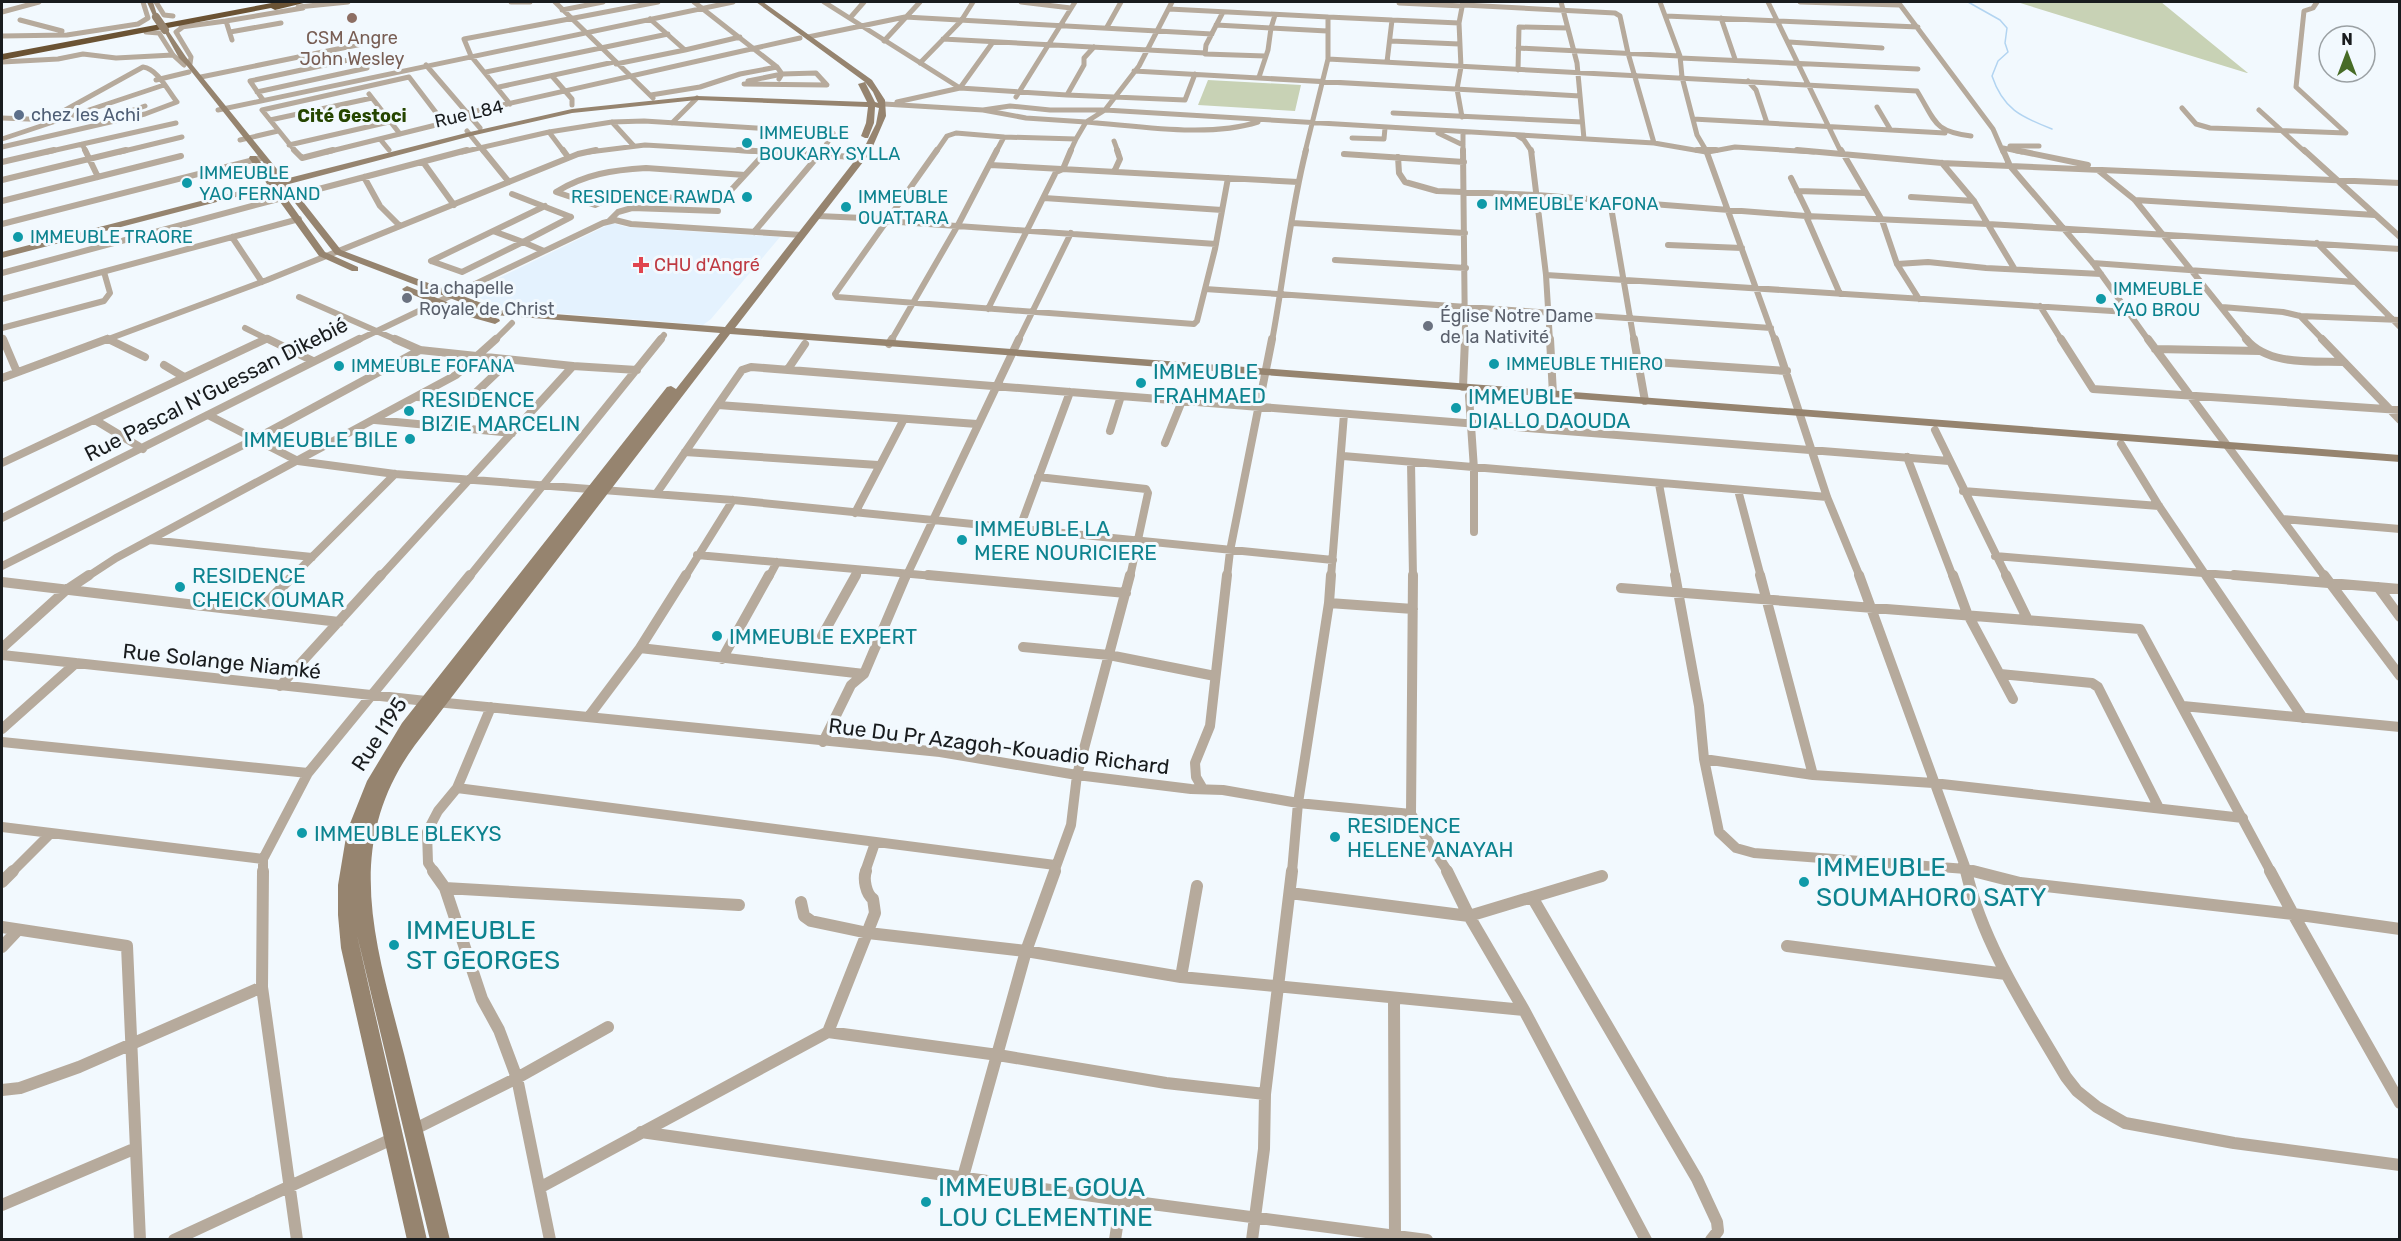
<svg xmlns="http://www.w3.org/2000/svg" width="2401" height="1241" viewBox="0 0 2401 1241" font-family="Rubik,sans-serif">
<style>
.built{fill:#e4f2fe}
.green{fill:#c8d2b5}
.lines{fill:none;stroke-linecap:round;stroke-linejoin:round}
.stream{stroke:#b2d4f1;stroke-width:1.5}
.street-far4{stroke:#b6aa9c;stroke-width:5}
.street-far3{stroke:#b6aa9c;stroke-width:6}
.street-far2{stroke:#b6aa9c;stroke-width:8}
.street-far1{stroke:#b6aa9c;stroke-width:10}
.street{stroke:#b6aa9c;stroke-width:12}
.secondary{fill:#96846f;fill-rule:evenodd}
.highway{fill:#6b5334;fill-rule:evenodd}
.secondary-bridge{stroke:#96846f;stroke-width:8}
.education-dot{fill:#8d6e63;stroke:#f2f9fe;stroke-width:2}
.service-dot{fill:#5c6f8a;stroke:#f2f9fe;stroke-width:2}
.culture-dot{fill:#0f9aa8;stroke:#f2f9fe;stroke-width:2}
.health-dot{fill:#e0444e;stroke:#f2f9fe;stroke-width:2}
.worship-dot{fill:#6b7280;stroke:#f2f9fe;stroke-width:2}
.labels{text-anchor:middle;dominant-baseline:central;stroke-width:6;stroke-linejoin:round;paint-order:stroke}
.far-education-label{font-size:18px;fill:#785e54;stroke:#f2f9fe}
.far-street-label{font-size:18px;fill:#191c1e;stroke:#f2f9fe}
.far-service-label{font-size:18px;fill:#4e5e75;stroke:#f2f9fe;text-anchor:start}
.far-neighbourhood-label{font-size:18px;font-weight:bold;fill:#254500;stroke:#f2f9fe}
.far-culture-label{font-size:18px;fill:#0d838f;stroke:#f2f9fe;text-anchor:start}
.far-health-label{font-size:18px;fill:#be3a42;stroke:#f2f9fe;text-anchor:start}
.far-worship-label{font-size:18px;fill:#5b616d;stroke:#f2f9fe;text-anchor:start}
.culture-label{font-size:21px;fill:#0d838f;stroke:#f2f9fe;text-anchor:start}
.street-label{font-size:21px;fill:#191c1e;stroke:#f2f9fe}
.near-culture-label{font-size:26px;fill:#0d838f;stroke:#f2f9fe;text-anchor:start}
</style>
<rect width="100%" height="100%" fill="#f2f9fe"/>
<path class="built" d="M612 223 626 227 780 237 711 319 703 325 505 309 468 293Z"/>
<path class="green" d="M2017 2H2161L2248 73H2247Z
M1208 80 1301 85 1295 111 1198 105Z"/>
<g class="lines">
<path class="stream" d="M1968 2 2000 20 2007 28 2005 43 2008 52 1998 61 1992 76C2003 109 2021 117 2052 129"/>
<path class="street-far4" d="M156 2 164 15 173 16
M511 2H530
M555 2 653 98
M824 2 960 88 993 42
M1021 2 1071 8
M1561 2 1577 63 1584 139
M1660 2 1680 56 1682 77 1697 135 1707 152
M1768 2 1841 152
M1800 2 1899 5
M1898 2 1993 129 2003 152
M1399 3 1463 6
M1464 5 1615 13 1620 16 1628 53 1654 143
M298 7 348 2
M1169 9 1328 17V59L1305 152
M562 10 603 2
M2 12 39 2
M1223 12 1206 45 1205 54 1265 56
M1275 15 1271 28 1327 31
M1666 16 1918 27
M1328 17 1392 20
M850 18 864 2
M1721 18 1735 59
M650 19 685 50 740 37
M20 20 62 31 61 34
M187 24 176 32 191 57 190 64
M1216 25 1271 28 1268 50 1259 77
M181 27 226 21
M1107 27 1121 2
M146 32 159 33 173 55 184 65
M230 32 281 23
M2 36 67 35 138 24 148 18 143 2
M808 37 905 17 1212 34
M943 39 1205 53
M232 40 226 21 303 8
M884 41 920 2
M1391 41 1459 44
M1789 42 1882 48
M1518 48 1680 56
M1680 58 1918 69
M1328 59 1917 91C1936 122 1933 131 1971 136
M2 62 58 59 83 54 116 58 173 55
M1387 62 1392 20 1459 23
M920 63 961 21 973 2
M616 64 685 50
M426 65 480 128
M1518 70 1519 27 1568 28
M1134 71 1580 96
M486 72 668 34
M552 76 572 99V105
M201 77 362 44
M156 80 189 72
M748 81 782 74 779 79
M1748 81 1756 90 1767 123
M744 84 827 85 816 73 782 74 777 67
M499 87 614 62
M257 92 367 68 353 59 250 81 263 100
M369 94 400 134
M651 95 700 87 740 74 777 67 694 2
M1067 95 1185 100 1195 74
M1016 97 1075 2
M897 102 960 88 1067 95 1084 65V58L1094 47
M510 104 471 56 464 39 658 2
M884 104 983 110 1010 106 1050 110H1105L1139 66 1172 2
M1877 107 1890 129
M2182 108 2196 124 2210 128 2346 133 2296 87 2304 11 2313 8 2317 2
M218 110 733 2
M983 110 1026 118 1086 122 1105 110 1654 143 1706 152
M2259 110 2305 152
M78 113 104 123
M467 113 800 38
M1393 113 1582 122
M116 116 145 106
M1462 117 1457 89 1461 67 1459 23 1463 2
M2 118 53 120
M1693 119 1945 133
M270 120 372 98
M612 122 633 145
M672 123 697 98
M467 131 484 152
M549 132 564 152
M1463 132V152
M1438 133 1463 145
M1516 135 1524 140 1532 152
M1352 138 1384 139 1385 128
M2 139 164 85
M380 139 389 150
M240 140 278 131
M1114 141 1118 152
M82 144 86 152
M289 145 389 122
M2010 146H2039
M2 147 145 114 177 102C168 91 158 69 143 67L49 119
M2003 148 2022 152
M47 152 176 123
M120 152 182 137
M296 152 262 110 409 77 444 123 327 152
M462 152 549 132 612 122 644 121 833 133 822 152
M589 152 645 145 764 152
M936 152 947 136 956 133 1004 137
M996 152 1004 137 1076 139 1086 122C1139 126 1208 138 1258 122
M1070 152 1076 139
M1708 152 1735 147 1814 152"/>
<path class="street-far3" d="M85 150 98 177
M294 150 302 158 333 150
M483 150 509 182
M563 150 568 157
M738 150 854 157
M937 150 835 294 837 297 1194 324 1197 321 1215 249 1228 178
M1463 150 1465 341
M1531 150 1546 275 1550 341
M1697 150H1716
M1706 150 1775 341
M1797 150 1942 163 2010 166 2003 150
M1841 150 1882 220 1897 264 1919 299
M2015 150 2088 165
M2304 150 2400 237
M1344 154 1464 162
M1398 157 1399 173 1405 182 1437 191 1537 195 1806 216 1840 294
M2 162 54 150
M423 162 454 205
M1942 163 1974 201 2014 268
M990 165 1298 182
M2010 166 2093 263 2149 341
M2010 166 2400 183
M646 168 745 175 721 201 619 194 595 205 556 192C585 174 613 170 646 168Z
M2099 171 2135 200 2248 341
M1114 172 1120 159 1117 150
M745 175 766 152
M364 177 380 206 400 226
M1791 178 1810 217
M2 180 126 150
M1797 191 1865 193
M512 194 571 217
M296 195 467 150
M1911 197 1974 201
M1044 198 1222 210
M2135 200 2375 215
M2 201 181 156
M1610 201 1634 341
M818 216 886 219
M1806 216 1988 224 2400 249
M609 221 618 212 632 208 718 211
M885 221 1216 244
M1292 223 1465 233
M2 224 261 158
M493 231 523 242 571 217
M754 232 823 150
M232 237 262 282
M2317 243 2400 327
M1668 245 1742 248
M1335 260 1466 268
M431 261 545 206
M431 261 462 272 523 242 544 251
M2093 263 2355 282
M1897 264 1928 262 1986 268 2101 274
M2 273 282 198
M1546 275 2128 312
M1205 289 1771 328
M299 297 399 341
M2 299 299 219
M2040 306 2062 341
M2222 307 2283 312 2300 316 2400 320
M988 309 1056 172 1063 169 1071 150
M2300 316 2324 341
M2 328 104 301 110 293 104 272
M245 328 271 341
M2 338 3 341
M108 339 112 341
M103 341 267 280 578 154 596 150
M262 341 266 339
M356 341 603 223 615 220 631 224 802 235
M494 341 512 323
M659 341 664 335
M891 341 958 225 997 150
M1018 341 1071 233
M1272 341C1284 277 1290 213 1306 150"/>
<path class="street-far2" d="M3 339 17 372
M108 339 145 357
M268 339 313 361
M1550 339 1553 394
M1634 339 1645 401
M1775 339 1827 497 1860 577
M2061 339 2093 389 2400 410
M2148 339 2325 577
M2246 339C2268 366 2313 361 2344 362
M2322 339 2400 420
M889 344 892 339
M2155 349 2260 351
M1639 361 1787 371
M164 365 184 377
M573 366 637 370
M788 369 805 344
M2 378 107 339
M1463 387 1465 339
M1469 396 1474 469V532
M417 397 468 400 509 361
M718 405 977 424
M208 415 298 461 395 474 733 500 1333 560
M95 420 143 449
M375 420 512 433
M1935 430 2007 577
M1110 431 1121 396
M1165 443 1182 401
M2121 444 2159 506 2207 577
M685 452 878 465
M1343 456 1827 497
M1907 457 1953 577
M1411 462 1413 577
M2 463 266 339
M1038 477 1146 489 1148 493 1130 577
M1659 484 1676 577
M1738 490 1761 577
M1963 491 2159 506
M656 494 742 370 751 367 1949 461
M855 513 904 419
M2 518 359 339
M2283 519 2400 529
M1019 530 1070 392
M150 540 312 557
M697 555 945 577
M1995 556 2252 577
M2 566 255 439 420 350
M87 577 116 558 456 375 496 339
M292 577 395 474
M380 577 573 366 420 350 395 339
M469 577 661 339
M685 577 733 500
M769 577 777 562
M855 577 859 570
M906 577 1019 339
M1227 577 1230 551 1272 339
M1331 577 1344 414"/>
<path class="street-far1" d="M686 575 640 648 864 674
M928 575 1126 593
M1413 575 1411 814 1448 872
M1675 575 1699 706 1704 759 1719 832 1736 848 1754 853 1966 869 1979 872
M1760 575 1813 775
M1859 575 1967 872
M1953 575 1967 613 2013 699
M2006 575 2027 618
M2206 575 2303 718
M2234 575 2400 589
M2324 575 2400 676
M2 582 339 622
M2378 587 2400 617
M1621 588 2140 629 2271 872
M1329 603 1413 609
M257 612 294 575
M822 636 856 575
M1023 647 1109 655 1215 676
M2 648 65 591 89 575
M2 655 426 701 940 752 1077 775 1191 789 1223 790 1298 803 1411 814
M722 659 769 575
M2000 674 2092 683 2098 687 2159 808
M280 686 381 575
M2183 706 2400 727
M589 716 640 648
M2 729 76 663
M2 742 308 773
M823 742 851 685 864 674 906 575
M1704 759 1813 775 1933 783 2243 818
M457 788 1055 865
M1203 789 1196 777 1195 763 1210 726 1227 575
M2 827 263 859
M12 872 50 834
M263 872V859L308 773 470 575
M434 872 428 863 427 832 438 811 457 788 491 707
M865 872 875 843
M1054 872 1071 825 1077 775 1130 575
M1292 872 1298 803 1329 603 1331 575"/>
<path class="street" d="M263 871 262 987 297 1240
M433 871 445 888 482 999 499 1030 517 1078 550 1240
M1447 871 1469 916 1524 1010 1646 1240
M1966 871C1983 945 2028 1012 2066 1077L2077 1091 2097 1107 2125 1123 2234 1143 2400 1165
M1973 871 2020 883 2293 914 2400 1103
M2270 871 2293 914 2400 929
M2 882 13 871
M445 888 739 905
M1290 893 1469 916 1602 876
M1532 897 1697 1179 1717 1222 1718 1231 1711 1240
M801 902 804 916 811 921 868 933 1026 951 1181 977 1524 1010
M2 927 127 946 140 1240
M1787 946 2006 974
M2 947 18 930
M1181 977 1197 886
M1394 999 1395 1240
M828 1032 875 913 873 899C866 894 863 879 866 871
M2 1090 20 1088 79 1067 262 987
M411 1131 517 1078 608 1027
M641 1132 1121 1200 1427 1240
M963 1177 1026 951 1055 871
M541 1187 828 1032 998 1055 1166 1083 1265 1094
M2 1205 136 1148
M174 1240 392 1139
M1115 1240 1121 1200
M1252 1240 1264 1149 1265 1094 1292 871"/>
<path class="secondary" d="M147 2H153L158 18H154Z
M756 2H763L872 80 885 100 886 116 870 153 735 328 2400 455V462L730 334 415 745C341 846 376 945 404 1054 419 1116 435 1178 450 1240H430L357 935 427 1240H407L341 948 338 915V885L347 831 367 781 402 723 667 387 671 386 676 389 720 333 494 315 335 254 281 185 278 186 325 252 358 267V271H352L319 256 270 188 2 258V252L267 184 249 158 250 156H256L275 182 278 181 187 66 179 58 163 29H167L186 57 285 179 470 132 572 109 697 96 867 102 858 84 865 82ZM865 82 873 92 878 103 875 102ZM697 100 868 107 866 123 861 136 865 138H868L874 123 875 107 879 108 876 124 863 150 725 327 500 310 341 250 289 184 471 136 572 113Z
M407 286 467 310 499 319 500 321 495 324 459 314 404 291 402 289Z"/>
<path class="highway" d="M277 2H308L275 10 271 8 2 60V54Z"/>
<path class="secondary-bridge" d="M156 17 165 30"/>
</g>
<circle class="education-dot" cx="352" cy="18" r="6"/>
<circle class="service-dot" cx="19" cy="115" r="6"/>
<g class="culture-dot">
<circle cx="747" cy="143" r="6"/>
<circle cx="187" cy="183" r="6"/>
<circle cx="747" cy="197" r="6"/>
<circle cx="1482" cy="204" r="6"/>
<circle cx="846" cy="207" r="6"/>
<circle cx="18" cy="237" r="6"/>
<circle cx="2101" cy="299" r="6"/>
<circle cx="1494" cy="364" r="6"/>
<circle cx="339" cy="366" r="6"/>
<circle cx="1141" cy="383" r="6"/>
<circle cx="1456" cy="408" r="6"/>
<circle cx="409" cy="411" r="6"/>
<circle cx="410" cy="439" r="6"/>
<circle cx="962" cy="540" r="6"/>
<circle cx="180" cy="587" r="6"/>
<circle cx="717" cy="636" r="6"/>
<circle cx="302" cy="833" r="6"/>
<circle cx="1335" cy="837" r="6"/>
<circle cx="1804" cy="882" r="6"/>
<circle cx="394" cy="945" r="6"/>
<circle cx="926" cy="1202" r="6"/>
</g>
<path class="health-dot" d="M638 256h6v6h6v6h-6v6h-6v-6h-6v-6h6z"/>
<g class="worship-dot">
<circle cx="407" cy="298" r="6"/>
<circle cx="1428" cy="326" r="6"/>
</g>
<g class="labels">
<g class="far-education-label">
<text x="352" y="38">CSM Angre<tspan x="352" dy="21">John Wesley</tspan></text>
</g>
<g class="far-street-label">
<text transform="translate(469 114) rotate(-13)">Rue L84</text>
</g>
<g class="far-service-label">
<text x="31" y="115">chez les Achi</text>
</g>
<g class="far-neighbourhood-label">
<text x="352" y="116">Cité Gestoci</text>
</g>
<g class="far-culture-label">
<text x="759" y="133">IMMEUBLE<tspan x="759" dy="21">BOUKARY SYLLA</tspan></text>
<text x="199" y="173">IMMEUBLE<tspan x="199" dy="21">YAO FERNAND</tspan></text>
<text x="735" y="197" text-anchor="end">RESIDENCE RAWDA</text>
<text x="858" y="197">IMMEUBLE<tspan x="858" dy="21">OUATTARA</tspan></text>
<text x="1494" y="204">IMMEUBLE KAFONA</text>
<text x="30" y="237">IMMEUBLE TRAORE</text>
<text x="2113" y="289">IMMEUBLE<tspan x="2113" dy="21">YAO BROU</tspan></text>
<text x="1506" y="364">IMMEUBLE THIERO</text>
<text x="351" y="366">IMMEUBLE FOFANA</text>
</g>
<g class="far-health-label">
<text x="654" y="265">CHU d'Angré</text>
</g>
<g class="far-worship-label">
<text x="419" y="288">La chapelle<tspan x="419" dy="21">Royale de Christ</tspan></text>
<text x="1440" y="316">Église Notre Dame<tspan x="1440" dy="21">de la Nativité</tspan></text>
</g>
<g class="culture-label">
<text x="1153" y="371">IMMEUBLE<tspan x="1153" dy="24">FRAHMAED</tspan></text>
<text x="1468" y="396">IMMEUBLE<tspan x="1468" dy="24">DIALLO DAOUDA</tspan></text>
<text x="421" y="399">RESIDENCE<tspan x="421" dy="24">BIZIE MARCELIN</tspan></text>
<text x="398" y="439" text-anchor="end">IMMEUBLE BILE</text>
<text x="974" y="528">IMMEUBLE LA<tspan x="974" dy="24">MERE NOURICIERE</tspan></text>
<text x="192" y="575">RESIDENCE<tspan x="192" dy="24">CHEICK OUMAR</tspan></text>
<text x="729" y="636">IMMEUBLE EXPERT</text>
<text x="1347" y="825">RESIDENCE<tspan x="1347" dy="24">HELENE ANAYAH</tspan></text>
<text x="314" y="833">IMMEUBLE BLEKYS</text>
</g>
<g class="street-label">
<text transform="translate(216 389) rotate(-27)">Rue Pascal N'Guessan Dikebié</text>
<text transform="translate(222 661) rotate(6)">Rue Solange Niamké</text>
<text transform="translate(379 734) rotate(-57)">Rue I195</text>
<text transform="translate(999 746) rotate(7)">Rue Du Pr Azagoh-Kouadio Richard</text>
</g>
<g class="near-culture-label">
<text x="1816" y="867">IMMEUBLE<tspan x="1816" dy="30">SOUMAHORO SATY</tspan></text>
<text x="406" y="930">IMMEUBLE<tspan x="406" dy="30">ST GEORGES</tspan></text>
<text x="938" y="1187">IMMEUBLE GOUA<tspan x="938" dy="30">LOU CLEMENTINE</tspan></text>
</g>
</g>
<rect width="2401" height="1241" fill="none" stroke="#191c1e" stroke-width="6"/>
<g transform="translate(2347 54)"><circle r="28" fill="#f2f9fe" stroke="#9ba1a4" stroke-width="1.5"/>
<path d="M0-4.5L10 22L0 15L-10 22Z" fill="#476c26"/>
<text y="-9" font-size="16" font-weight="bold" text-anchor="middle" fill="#191c1e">N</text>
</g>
</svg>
